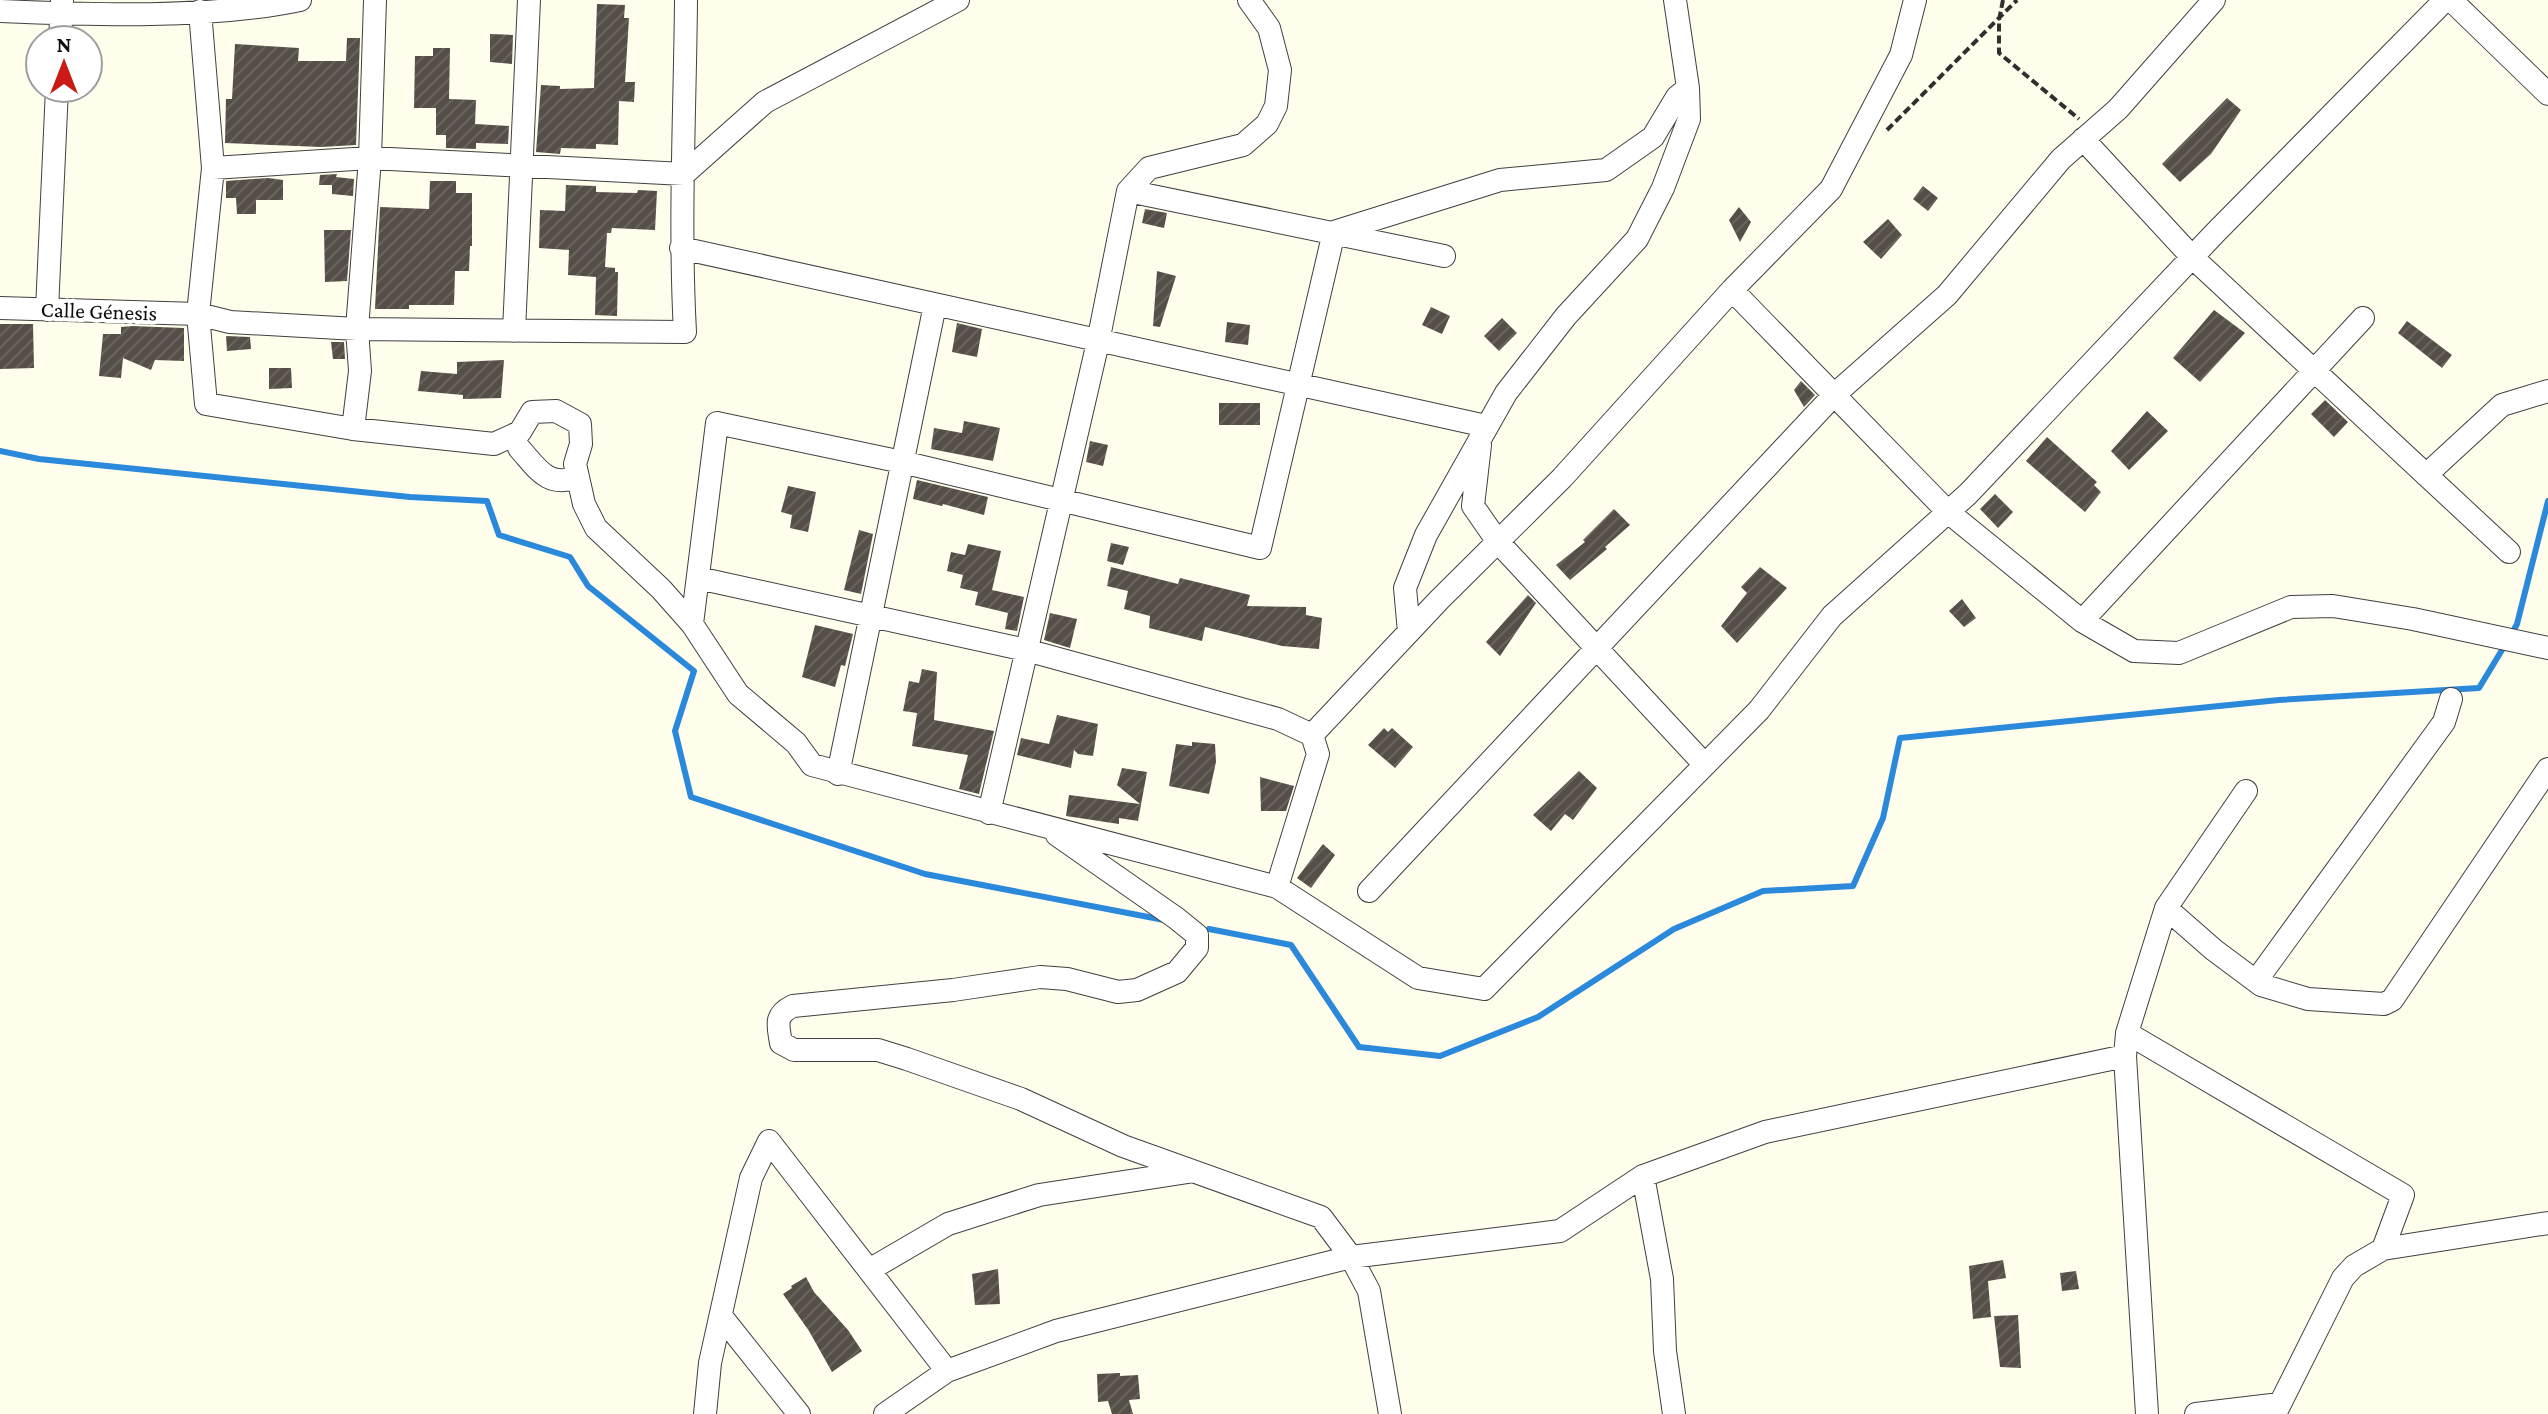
<svg xmlns="http://www.w3.org/2000/svg" width="2548" height="1414" viewBox="0 0 2548 1414" font-family="'Crimson Pro',serif">
<style>
.lines{fill:none;stroke-linecap:round;stroke-linejoin:round}
.stream{stroke:#2a89db;stroke-width:6}
.building{fill:url(#building-hatch)}
.minor-casing{stroke:#404040;stroke-width:24}
.path{stroke:#2f2f2f;stroke-width:4;stroke-dasharray:8 4;stroke-linecap:butt}
.minor{stroke:#fff;stroke-width:22}
.labels{text-anchor:middle;dominant-baseline:central;stroke-width:8;stroke-linejoin:round;paint-order:stroke}
.street-label{font-size:22px;fill:#0d0d0d;stroke:#fff}
</style>
<defs>
<pattern id="building-hatch" width="6" height="6" patternUnits="userSpaceOnUse" patternTransform="scale(2)"><rect width="6" height="6" fill="#564e48"/><path d="M-1 1l2-2M0 6l6-6M5 7l2-2" fill="none" stroke="#69635e"/></pattern>
</defs>
<rect width="100%" height="100%" fill="#fffdec"/>
<g class="lines">
<path class="stream" d="M0 451 39 459 410 497 487 501 499 535 570 557 588 586 694 671 675 731 691 797 925 874 1164 920
M2511 635 2517 624 2548 501
M1209 929 1291 945 1359 1047 1440 1056 1538 1017 1674 929 1763 891 1853 886 1883 818 1900 738 2279 700 2479 688 2505 645"/>
</g>
<path class="building" d="M597 4 625 5 624 18H629L625 82H635L634 102 619 101 618 145 596 144V149L561 148 560 154 536 152 541 85 560 86V89L594 88Z
M490 34 513 35 512 64 490 62Z
M347 38H360L356 145 321 147 225 143 226 99H232L235 44 299 48 298 61H346Z
M433 48H450L449 99 476 100 475 124 509 126 508 144 476 143V149L446 148V135H436V108H414L415 56H433Z
M2227 98 2241 110 2211 154 2180 182 2162 164Z
M337 174 336 177 354 179 353 196 332 194V185H319L320 175Z
M268 178 283 180V200H256V214H237L236 198H226V181Z
M430 181H456V193H472V246H470L469 271H455L454 305H409V309H375L380 207 429 209Z
M566 185 596 186V192L637 193 638 190 657 191 655 230 612 228 611 233H607L605 267 615 268V272H618L617 316 595 315 596 277 568 275 569 250 539 248 540 210 565 211Z
M1923 186 1938 198 1928 211 1913 199Z
M1739 207 1751 222 1740 242 1729 220Z
M1145 209 1167 213 1164 228 1142 223Z
M1888 219 1902 235 1881 259 1863 242Z
M324 230H351L347 281 325 282Z
M1157 271 1176 276 1160 327 1153 326Z
M1431 307 1450 316 1442 334 1422 325Z
M2214 310 2245 333 2200 382 2173 358Z
M1502 318 1517 333 1499 351 1484 336Z
M2407 321 2452 355 2442 368 2398 333Z
M1227 322 1250 325 1248 345 1225 342Z
M957 323 982 329 977 357 952 352Z
M0 324H33L34 368 0 369Z
M132 326 184 328V361L155 360 151 370 123 358 121 378 99 376 103 334H121V327Z
M226 336 250 337 251 349 227 351Z
M331 342H344L345 359H333Z
M504 360 501 398 463 399V395L418 391 421 371 457 374V362Z
M269 368H291L292 388 269 389Z
M1801 381 1815 395 1804 407 1794 390Z
M2325 400 2348 422 2334 437 2311 414Z
M1219 403H1260V425H1219Z
M2147 411 2168 431 2129 470 2111 451Z
M964 421 1000 428 993 461 931 449 934 428 962 433Z
M2047 437 2097 482 2094 485 2101 492 2085 512 2026 461Z
M1090 441 1108 445 1103 466 1086 462Z
M917 480 988 497 984 515 943 504 942 506 913 499Z
M788 486 816 492 808 532 790 528 792 515 781 512Z
M1995 494 2013 512 1998 528 1980 509Z
M1614 509 1630 525 1605 547 1607 549 1570 580 1556 565 1585 542 1583 540Z
M859 530 873 534 861 594 844 590Z
M1111 543 1129 547 1123 565 1107 561Z
M968 544 1001 551 992 590 1024 597 1017 631 1005 629 1008 613 975 605 978 592 960 588 963 575 947 571 951 552 965 555Z
M1111 567 1178 584 1180 578 1250 595 1247 606 1306 607V615L1322 618 1319 649 1282 646 1205 627 1202 641 1149 628 1150 616 1124 609 1128 591 1107 586Z
M1760 567 1787 588 1737 643 1721 626 1747 593 1741 587Z
M1528 595 1536 603 1500 656 1486 642Z
M1962 599 1976 618 1964 627 1949 611Z
M1050 613 1077 619 1070 648 1044 640Z
M815 625 853 634 845 666 841 665 835 687 802 677Z
M922 669 937 672 934 720 994 731 979 794 959 789 968 755 912 746 917 713 903 711 909 681 919 683Z
M1057 715 1098 724 1093 756 1078 754 1074 750 1071 768 1017 755 1021 738 1049 744Z
M1384 728 1388 732 1392 728 1413 747 1395 768 1368 745Z
M1192 742 1215 744 1216 762 1209 794 1169 786 1176 744 1192 746Z
M1122 768 1147 772 1138 821 1119 818V824L1066 816 1069 795 1140 804 1117 785Z
M1579 771 1597 788 1573 820 1565 814 1551 831 1533 815Z
M1260 777 1294 786 1286 811H1261Z
M1323 844 1335 855 1311 888 1297 878Z
M2003 1260 2006 1278 1988 1281 1991 1317 1973 1319 1969 1266Z
M998 1269 1000 1304 975 1305 972 1274Z
M2076 1271 2079 1289 2062 1291 2060 1273Z
M806 1277 814 1292 848 1330 862 1351 832 1372 809 1331 783 1294 792 1288 791 1286Z
M2018 1315 2021 1368 2000 1367 1994 1316Z
M1120 1373V1376L1138 1375 1140 1399 1129 1400 1133 1414H1112L1108 1401 1098 1402 1097 1374Z"/>
<g class="lines">
<g class="minor-casing">
<path id="minor" d="M2451 0 2548 94
M0 11C93 15 209 19 300 0
M200 11 213 168 198 314 206 404 353 429 494 444 520 432 532 412 556 411 580 424 581 444 575 464 584 504 596 528 661 589 692 624 738 694 796 743 812 765 1277 887 1418 978 1484 989 1759 710 1832 616 1968 494 2215 233 2445 0
M60 40 62 1
M2083 139 2192 257 2509 552
M213 168 370 158 684 174 765 102 958 0
M1128 191 1444 256
M681 248 1486 426
M1732 290 1948 512 2082 621 2134 651 2179 653 2291 607 2333 606 2413 619 2548 648
M0 308 198 314 230 322 357 329 685 332C679 222 685 111 686 0
M47 310 57 88
M514 331 529 0
M353 429 360 371 357 329 370 158 375 0
M1480 445 1473 506 1498 542 1705 765
M519 448C538 469 547 488 578 477
M2426 475 2502 405 2548 391
M698 578 1026 650 1278 719 1312 735 1318 754 1277 887
M2082 621 2363 318
M692 624 717 423 902 462 1260 548 1334 232 1500 180 1606 170 1653 137 1677 97 1688 88 1675 0
M1409 632 1405 588 1426 535 1506 393 1566 316 1637 239 1663 188 1689 119 1688 88
M1312 735 1439 600 1562 478 1732 290 1831 189 1901 55 1915 0
M838 774 935 305
M989 813 1098 342 1128 191 1149 168 1243 145 1267 124 1276 106 1280 70 1269 28 1249 0
M1057 835 1176 918 1197 935V948L1177 972 1137 990 1118 992 1067 979 1040 977 953 990 793 1006C774 1015 778 1025 781 1043L794 1050H878L907 1059 1021 1099 1123 1146 1321 1217 1351 1257 1369 1291 1390 1414
M1369 891 1834 395 1947 295 2061 159 2118 109 2214 0
M2166 908 2214 950 2261 985 2308 999 2384 1004 2392 1000 2548 769
M2256 981 2444 722 2451 699
M2127 1033 2403 1195 2383 1249
M1643 1176 1662 1279 1665 1351 1674 1414
M869 1270 948 1224 1039 1195 1188 1172
M721 1316 799 1414
M705 1414 710 1363 751 1178 769 1141 947 1371
M885 1414 947 1371 1056 1331 1351 1257 1560 1231 1643 1176 1765 1132 2125 1056
M2147 1414 2125 1056 2127 1033 2166 908 2246 791
M2196 1414 2280 1404
M2275 1414 2343 1278 2354 1266 2383 1249 2548 1223"/>
</g>
<path class="path" d="M2003 0 1999 20V53L2079 119
M1887 130 2017 0"/>
<use href="#minor" class="minor"/>
</g>
<g class="labels">
<g class="street-label">
<text transform="translate(99 311) rotate(2)">Calle Génesis</text>
</g>
</g>
<g transform="translate(64 64)"><circle r="38" fill="#ffffff" stroke="#9e9e9e" stroke-width="2"/>
<path d="M0-6L14 30L0 20L-14 30Z" fill="#cb1a16"/>
<text y="-12" font-size="22" font-weight="bold" text-anchor="middle" fill="#0d0d0d">N</text>
</g>
</svg>
